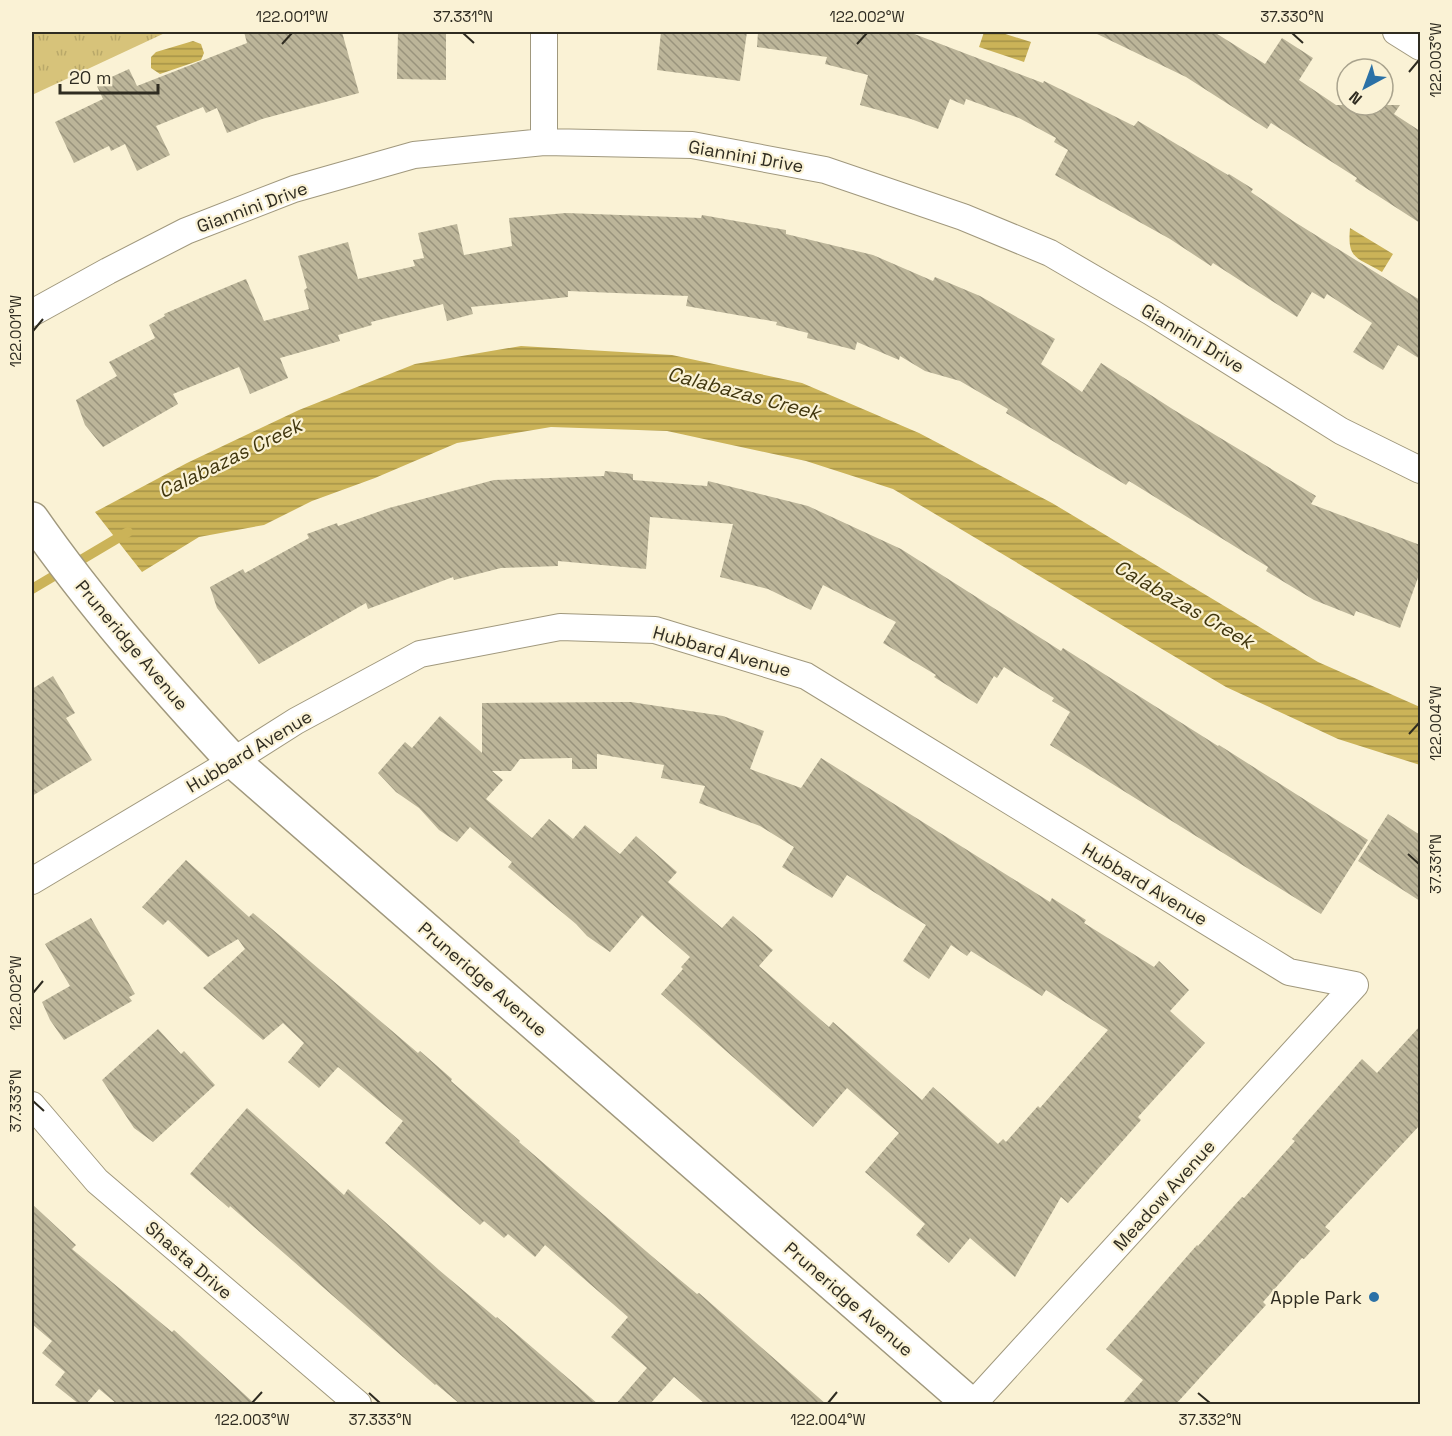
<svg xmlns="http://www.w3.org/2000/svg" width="1452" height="1436" viewBox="0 0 1452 1436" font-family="'Space Grotesk',sans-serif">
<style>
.park{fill:url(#park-tufts)}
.water{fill:url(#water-rules)}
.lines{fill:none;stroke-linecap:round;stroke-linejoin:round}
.stream{stroke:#cbb358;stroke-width:10}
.building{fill:url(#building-back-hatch);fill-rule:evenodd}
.street-casing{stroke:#a0987d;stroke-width:28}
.secondary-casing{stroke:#a0987d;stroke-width:36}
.street{stroke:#fff;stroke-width:26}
.secondary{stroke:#fff;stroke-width:33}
.ticks{fill:none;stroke:#2f2c21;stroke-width:2}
.poi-dot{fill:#2b71a6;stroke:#faf2d5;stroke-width:2}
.labels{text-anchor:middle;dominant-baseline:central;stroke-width:4.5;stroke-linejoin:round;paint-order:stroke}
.street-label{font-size:18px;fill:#2f2c21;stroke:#faf2d5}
.poi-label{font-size:18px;fill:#2f2c21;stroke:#faf2d5;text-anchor:end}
.water-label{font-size:20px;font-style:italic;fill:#40360e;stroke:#faf2d5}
.neatline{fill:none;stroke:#2f2c21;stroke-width:2}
.ticks-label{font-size:15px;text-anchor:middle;fill:#2f2c21}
</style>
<defs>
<pattern id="park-tufts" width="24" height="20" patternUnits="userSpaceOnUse" patternTransform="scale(1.5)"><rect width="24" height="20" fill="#d7c37a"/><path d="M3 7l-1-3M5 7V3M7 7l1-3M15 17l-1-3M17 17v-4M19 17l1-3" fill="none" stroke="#b9a869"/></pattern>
<pattern id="water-rules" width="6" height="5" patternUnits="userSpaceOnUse" patternTransform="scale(1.5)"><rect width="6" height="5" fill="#cbb358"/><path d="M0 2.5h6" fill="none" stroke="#a59248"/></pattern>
<pattern id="building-back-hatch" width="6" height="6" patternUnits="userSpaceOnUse" patternTransform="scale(1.5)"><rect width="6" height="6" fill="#bcb599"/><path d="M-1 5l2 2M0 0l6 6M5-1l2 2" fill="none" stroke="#99937c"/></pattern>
</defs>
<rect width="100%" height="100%" fill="#faf2d5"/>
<path class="park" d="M32 32H167L32 95Z"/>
<path class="water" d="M984 32H999L1031 42 1024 62 979 47Z
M193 41 201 44 204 53 201 60 160 74 151 68V57L156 52Z
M1350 228 1393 254 1382 272C1357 257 1347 260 1350 228Z
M521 346 672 355 802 383 919 433 1052 503 1318 662 1420 707V765L1338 739 1226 687 893 489 806 461 667 431 551 427 457 443 375 478 312 501 264 525 199 537 142 572 95 512 187 463 299 410 415 364Z"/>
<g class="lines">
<path class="stream" d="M32 589 128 532"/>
</g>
<path class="building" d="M244 32H342L359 93 262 119 227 133 217 108 206 113 203 107 156 126 170 155 137 171 125 144 111 151 109 146 74 163 55 122 103 99 96 84 129 69 137 86 247 43Z
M398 32H446V80L397 79Z
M661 32H747L740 81 657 70Z
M758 32H909L1043 83 1044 81 1134 126 1138 121 1228 175 1229 174 1253 189 1251 192 1293 221 1420 300V359L1398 345 1383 370 1353 352 1372 323 1327 294 1324 299 1312 292 1297 317 1213 263 1211 266 1170 239 1055 175 1068 150 1054 142 1056 138 1019 118 966 99 964 105 950 99 938 129 911 119 860 105 868 75 825 64 827 57 757 47Z
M1093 32H1214L1265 64 1282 38 1313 58 1299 80 1336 105H1400L1394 114 1420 131V223L1355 181 1357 178 1271 123 1267 129 1186 77Z
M566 213 701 218 702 215 786 230V234L873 255 933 281 935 277 980 296 1055 339 1041 364 1082 392 1101 363 1174 410 1316 496 1311 504 1420 545V572L1400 628 1356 611 1354 616 1314 600 1266 571 1268 567 1129 481 1126 485 1006 413 1008 409 960 381 925 371 900 356 899 360 857 342 855 350 807 338 808 333 776 325 777 322 686 306 688 296 568 291V297L471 307 473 314 447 321 443 304 371 322 372 325 338 335 340 341 280 358 288 378 250 394 239 367 173 394 178 404 103 447 85 425 76 400 117 376 109 362 155 338 149 325 165 316 164 314 205 296 246 279 264 321 309 309 304 290 307 288 298 256 348 242 358 279 415 266 413 260 424 258 418 233 457 224 464 255 512 246 509 218Z
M605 471 633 474V480L707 486 708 481 808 506 901 549 1061 651 1063 648 1218 746 1219 745 1368 840 1321 914 1050 745 1070 712 1052 701 1054 698 1004 667 997 678 994 676 977 704 934 677 936 675 883 643 896 622 823 585 811 610 768 589 720 577 733 524 650 517 646 569 558 561V566L501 568 454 580 453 577 368 609 366 603 259 664 217 608 210 587 243 569 245 573 309 538 307 534 337 523 338 526 389 508 494 480 604 476Z
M53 676 75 713 66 718 92 760 32 796V689Z
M631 702 723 716 764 731 750 769 801 788 821 758 1050 902 1052 898 1086 920 1084 923 1154 967 1159 961 1189 990 1170 1011 1205 1043 1138 1117 1141 1120 1068 1203 1061 1197 1015 1277 970 1238 949 1263 916 1235 925 1224 865 1172 899 1133 847 1088 813 1127 661 994 683 969 681 967 690 957 642 915 610 952 587 936 576 924 508 867 512 862 470 827 457 842 439 830 419 808 396 792 378 773 405 742 412 748 440 716 482 753V703ZM597 754 664 765 661 778 705 786 699 803 760 826 794 847 782 867 832 898 847 875 926 925 903 961 929 979 951 945 967 956 971 951 1042 996 1046 990 1108 1030 1040 1108 1038 1106 1006 1142 1003 1139 998 1144 933 1087 922 1100 833 1022 829 1027 759 966 773 950 733 916 722 928 668 882 677 872 636 836 620 854 585 825 573 839 549 819 532 838 486 799 503 780 492 771H511L520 759 572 758V769H597Z
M1388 814 1420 835V901L1358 861Z
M186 860 249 917 253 913 418 1053 420 1051 452 1079 451 1081 520 1141 519 1142 661 1264 697 1294 699 1293 826 1404H705L674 1377 650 1404H616L647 1368 611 1337 628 1317 545 1245 535 1257 508 1234 504 1238 484 1221 480 1225 385 1143 403 1121 338 1067 319 1088 288 1062 304 1043 283 1023 263 1040 203 988 245 949 238 939 208 957 168 920 163 925 142 907Z
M91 918 135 994 129 997 132 1001 64 1040 50 1020 42 1002 70 986 45 944Z
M1420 1026V1125L1325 1227 1330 1231 1304 1259 1302 1258 1263 1302 1266 1305 1176 1404H1122L1143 1380 1106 1349 1197 1245 1198 1246 1242 1197 1244 1198 1295 1141 1292 1139 1362 1059 1377 1073Z
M158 1029 181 1054 184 1051 215 1085 153 1142 134 1128 102 1080Z
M247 1108 344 1195 348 1189 439 1270 496 1318 497 1317 598 1404H460L436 1384 435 1385 230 1206 229 1208 190 1174Z
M32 1204 76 1245 72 1249 172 1332 174 1330 255 1404H117L99 1389 86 1404H79L55 1385 65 1372 42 1353 52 1341 32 1324Z"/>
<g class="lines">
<g class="street-casing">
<path id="street" d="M544 32V142
M1396 32 1420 47
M32 313 108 271 186 231 294 189 414 155 544 142 692 145 825 170 963 217 1050 253 1151 312 1341 431 1420 470
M32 881 233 761 296 721 420 654 560 627 655 630 806 676 1289 972 1355 985
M32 1105 97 1181 358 1404
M973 1404 1355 985"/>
</g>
<g class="secondary-casing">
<path id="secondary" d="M32 519C92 605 162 684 233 761L970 1404"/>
</g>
<use href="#street" class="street"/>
<use href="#secondary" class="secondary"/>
</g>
<path class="ticks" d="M463 33 474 43M1292 33 1303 43M282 44 292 33M857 44 867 33M1409 72 1419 60M33 331 43 319M1409 734 1419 723M1408 854 1419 864M33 993 43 981M33 1101 44 1111M369 1393 380 1403M1198 1393 1210 1403M252 1403 262 1392M828 1403 837 1392"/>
<circle class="poi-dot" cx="1374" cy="1297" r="6"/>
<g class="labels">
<g class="street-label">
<text transform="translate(746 156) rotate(10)">Giannini Drive</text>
<text transform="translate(252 207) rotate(-20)">Giannini Drive</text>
<text transform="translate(1193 338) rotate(31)">Giannini Drive</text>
<text transform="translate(132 645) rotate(50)">Pruneridge Avenue</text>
<text transform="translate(722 651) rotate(16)">Hubbard Avenue</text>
<text transform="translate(249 751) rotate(-31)">Hubbard Avenue</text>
<text transform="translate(1145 884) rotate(31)">Hubbard Avenue</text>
<text transform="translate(483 979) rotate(41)">Pruneridge Avenue</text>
<text transform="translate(1164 1195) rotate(-48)">Meadow Avenue</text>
<text transform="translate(189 1260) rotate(41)">Shasta Drive</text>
<text transform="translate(849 1299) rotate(41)">Pruneridge Avenue</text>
</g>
<g class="poi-label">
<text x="1362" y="1297">Apple Park</text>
</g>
<g class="water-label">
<text transform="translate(744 393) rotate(15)">Calabazas Creek</text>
<text transform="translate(230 458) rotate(-26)">Calabazas Creek</text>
<text transform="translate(1184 604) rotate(30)">Calabazas Creek</text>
</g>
</g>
<rect width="1452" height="1436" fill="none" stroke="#faf2d5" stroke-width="66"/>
<g transform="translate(1365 87) rotate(221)"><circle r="28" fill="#faf2d5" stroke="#a9a38d" stroke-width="1.5"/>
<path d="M0-4.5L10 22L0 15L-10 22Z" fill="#2b71a6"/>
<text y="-9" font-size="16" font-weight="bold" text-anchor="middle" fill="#2f2c21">N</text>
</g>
<path d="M60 84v9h98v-9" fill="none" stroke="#2f2c21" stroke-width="3"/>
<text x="69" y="84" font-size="18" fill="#2f2c21" stroke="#faf2d5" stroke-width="4.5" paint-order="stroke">20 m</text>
<rect x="33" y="33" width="1386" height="1370" class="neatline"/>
<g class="ticks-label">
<text x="292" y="22">122.001°W</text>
<text x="463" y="22">37.331°N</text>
<text x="867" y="22">122.002°W</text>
<text x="1292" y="22">37.330°N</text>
<text transform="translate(1436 60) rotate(-90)" y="5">122.003°W</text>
<text transform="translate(16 331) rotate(-90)" y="5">122.001°W</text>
<text transform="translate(1436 723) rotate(-90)" y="5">122.004°W</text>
<text transform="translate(1436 864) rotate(-90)" y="5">37.331°N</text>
<text transform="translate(16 993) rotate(-90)" y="5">122.002°W</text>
<text transform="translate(16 1101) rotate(-90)" y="5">37.333°N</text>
<text x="252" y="1425">122.003°W</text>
<text x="380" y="1425">37.333°N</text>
<text x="828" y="1425">122.004°W</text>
<text x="1210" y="1425">37.332°N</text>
</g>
</svg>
